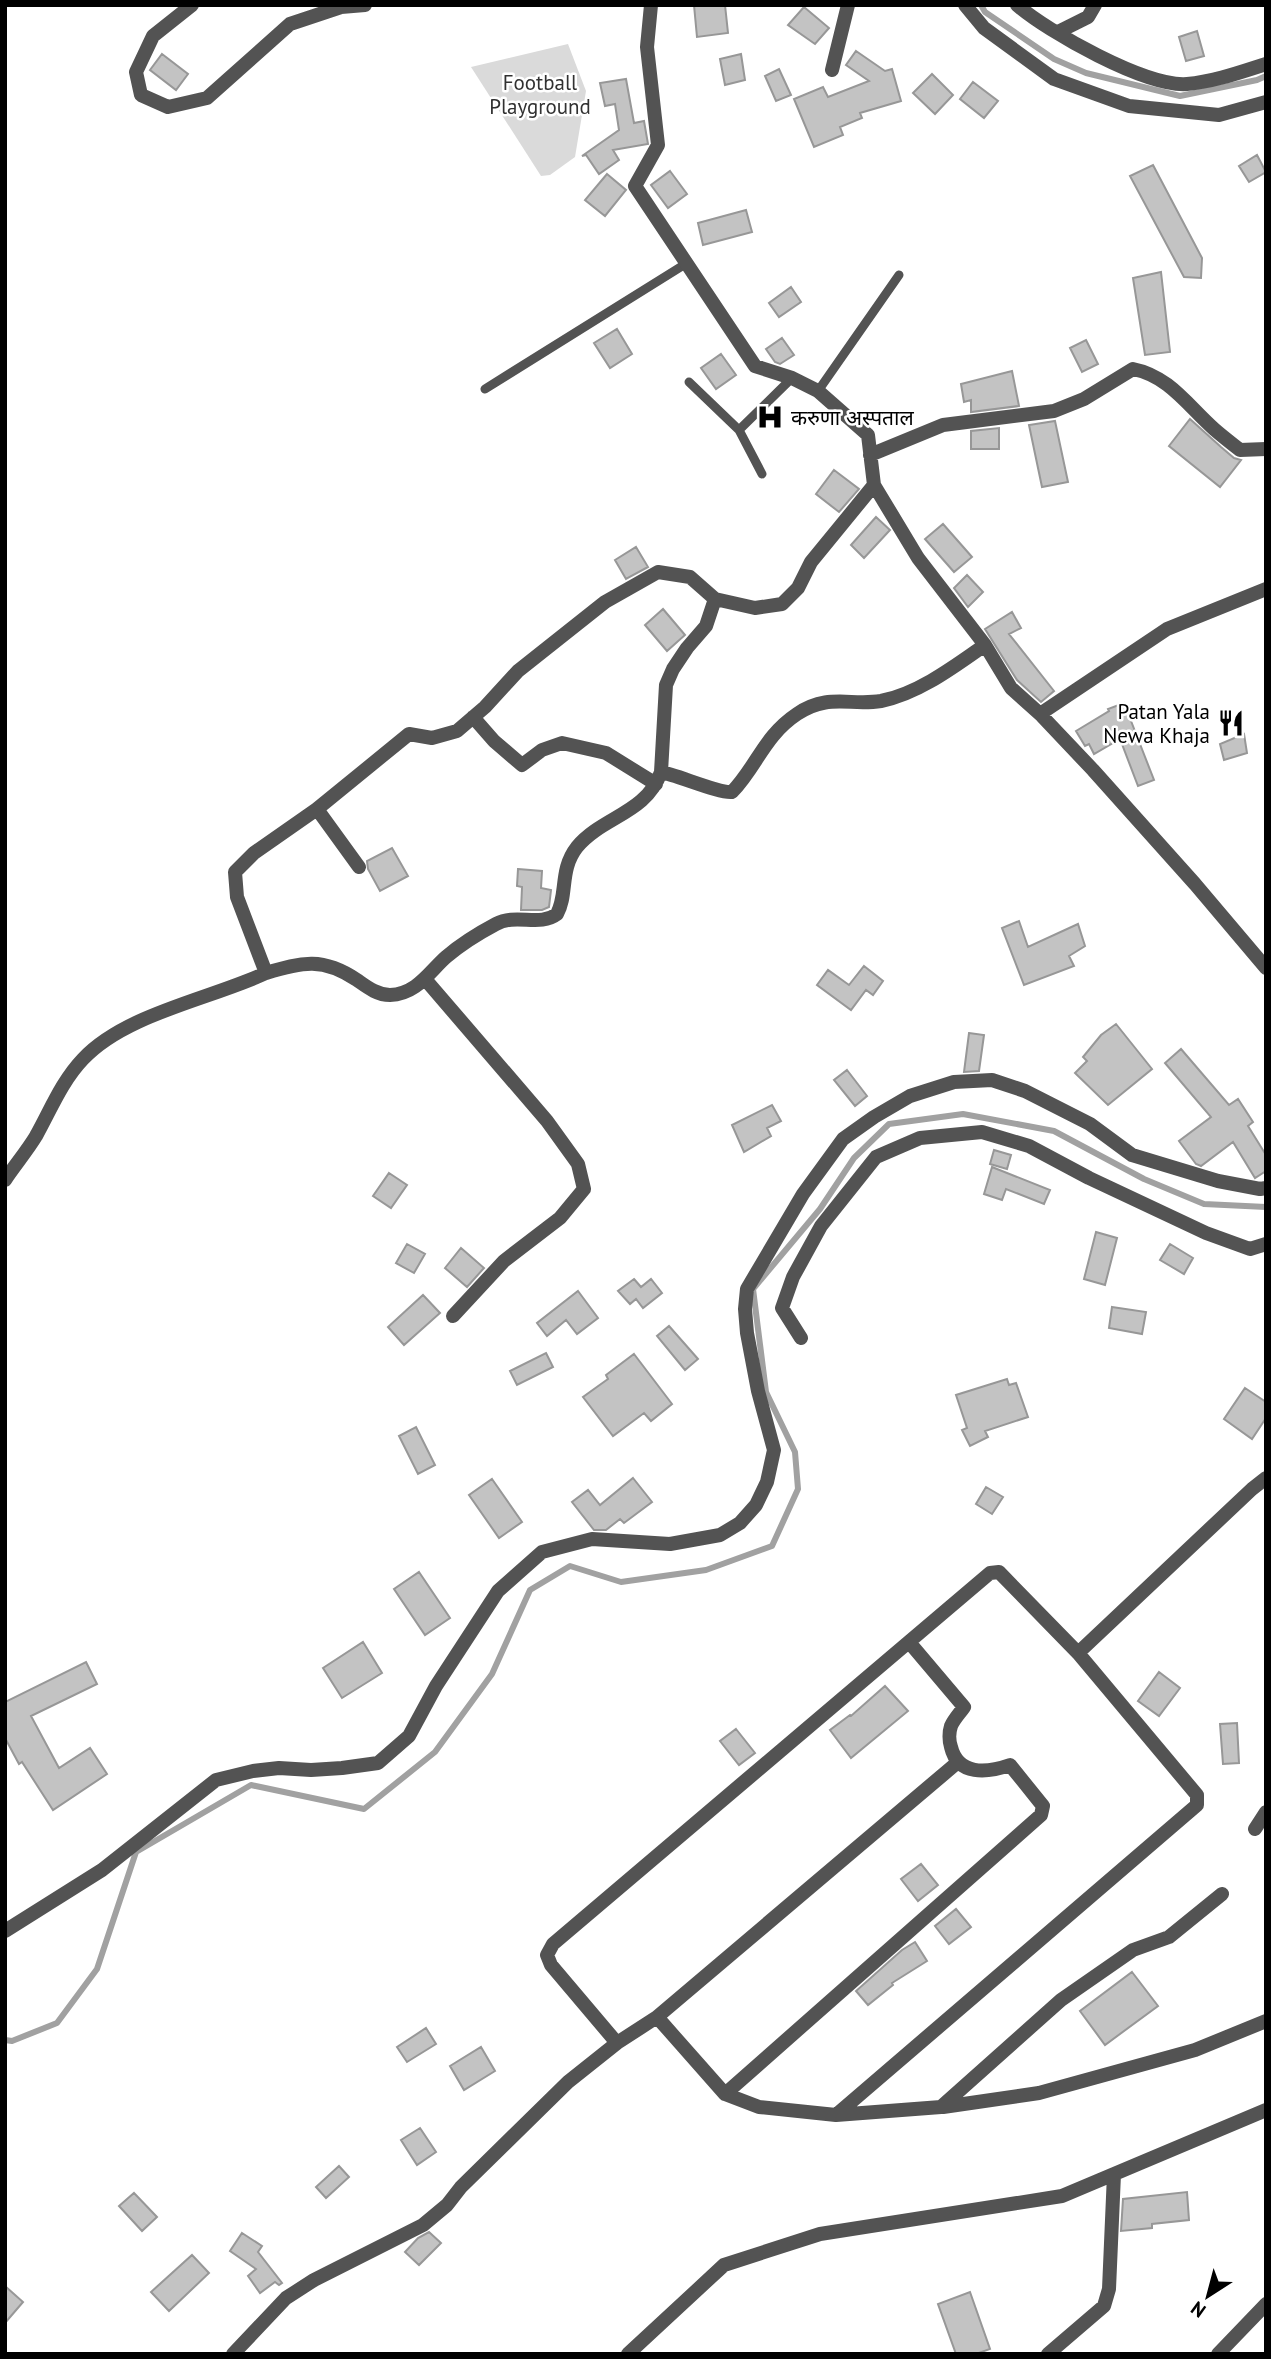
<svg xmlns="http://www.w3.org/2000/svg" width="1271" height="2359" viewBox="0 0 1271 2359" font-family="'PT Sans','Noto Sans Devanagari',sans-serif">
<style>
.green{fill:#dadada}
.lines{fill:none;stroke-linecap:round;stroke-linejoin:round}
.stream{stroke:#a1a1a1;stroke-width:6}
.building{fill:#c3c3c3;stroke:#979797;stroke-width:2}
.lane{stroke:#535353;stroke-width:9}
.street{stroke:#535353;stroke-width:14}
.labels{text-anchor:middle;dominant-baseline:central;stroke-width:5;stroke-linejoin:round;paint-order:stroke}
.park-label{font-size:21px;fill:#313131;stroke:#fff}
.poi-label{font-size:21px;fill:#000;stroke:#fff;text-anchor:start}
</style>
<rect width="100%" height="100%" fill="#fff"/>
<path class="green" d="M568 44 586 91 575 157 550 175 541 176 471 67Z"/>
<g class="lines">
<path class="stream" d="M981 5 985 12 1054 59 1086 73 1180 96 1257 80 1266 76
M5 2040 12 2041 57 2023 97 1969 136 1852 251 1785 364 1809 435 1752 492 1674 530 1590 570 1566 621 1582 706 1570 772 1546 798 1489 795 1452 766 1392 753 1289 820 1209 854 1158 889 1124 963 1114 1054 1131 1144 1179 1204 1204 1266 1207"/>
</g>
<path class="building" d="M694 5H725L728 33 697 37Z
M804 7 829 28 815 44 788 25Z
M1197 31 1204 56 1186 61 1179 37Z
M856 51 885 71 892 69 901 101 860 113 862 118 840 127 843 135 814 147 794 99 823 87 828 97 869 81 846 65Z
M162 54 188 74 176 90 150 70Z
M741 54 745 80 725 85 720 59Z
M779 69 791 95 776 101 765 76Z
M932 74 953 95 935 114 913 93Z
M626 79 634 123 644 121 648 144 613 150 619 160 599 174 586 155 582 156 619 130 615 104 605 106 600 83Z
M973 82 998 101 984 118 960 99Z
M1257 155 1266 172 1249 182 1239 166Z
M1153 165 1202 258 1201 278 1184 277 1130 176Z
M670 171 687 194 668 208 651 185Z
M607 174 626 190 605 216 585 200Z
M746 210 752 232 703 245 698 223Z
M1161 272 1170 352 1145 355 1133 278Z
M791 287 801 302 779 317 769 303Z
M617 329 632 354 610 368 594 343Z
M782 338 794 355 780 364 775 362 766 349Z
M1086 340 1098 364 1082 372 1070 348Z
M721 354 736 375 716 389 701 368Z
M1012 371 1019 406 971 412V400L964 402 961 384Z
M1190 419 1221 447 1234 458 1241 460 1220 487 1169 446Z
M1055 421 1068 482 1042 487 1029 425Z
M999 428V449H971V431Z
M834 470 859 489 839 512 816 494Z
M876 517 890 530 864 558 851 545Z
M943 524 972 557 954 572 925 539Z
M636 547 648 567 626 579 615 560Z
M967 575 983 592 968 607 954 588Z
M663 609 685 635 667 651 645 625Z
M1012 612 1021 628 1009 634 1054 691 1041 702 1017 680 985 629Z
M1124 703 1154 780 1138 786 1120 739 1094 754 1089 744 1085 746 1076 731 1109 711 1108 709Z
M1244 734 1247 753 1224 760 1220 744Z
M392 848 408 876 380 891 368 869 367 861Z
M518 869 542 871 541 888 551 890 549 907 542 910H521L522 887 517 886Z
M1019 921 1028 947 1078 924 1085 946 1069 956 1074 966 1024 985 1002 928Z
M864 966 883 981 873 995 866 990 851 1010 817 985 828 970 849 985Z
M1116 1024 1152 1069 1108 1105 1075 1073 1087 1061 1083 1057 1101 1035Z
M969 1033 984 1035 979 1071 964 1072Z
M1181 1049 1229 1105 1238 1099 1253 1122 1248 1126 1266 1155V1171L1255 1178 1233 1142 1201 1166 1196 1164 1179 1141 1211 1117 1165 1063Z
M847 1070 867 1096 855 1106 834 1080Z
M772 1105 781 1121 767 1128 771 1136 744 1152 732 1125Z
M994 1150 1011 1155 1007 1169 990 1164Z
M992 1167 1050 1190 1044 1204 1006 1189 1002 1200 984 1194Z
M389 1173 407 1185 391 1208 373 1196Z
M1096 1232 1117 1238 1105 1285 1084 1279Z
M407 1244 425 1254 414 1273 396 1263Z
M1170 1244 1193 1258 1184 1274 1160 1260Z
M461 1248 484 1268 467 1287 445 1268Z
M634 1279 641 1287 651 1279 662 1293 643 1308 636 1299 630 1304 618 1291Z
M578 1291 598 1318 577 1334 566 1320 547 1336 537 1323Z
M423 1295 440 1313 404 1345 388 1327Z
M1112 1307 1146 1312 1142 1334 1109 1328Z
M669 1326 698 1359 685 1370 657 1336Z
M546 1353 553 1367 517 1385 510 1371Z
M634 1354 672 1404 651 1421 644 1413 613 1436 583 1397 608 1379 606 1375Z
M1007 1379 1009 1385 1016 1383 1028 1417 985 1431 988 1437 970 1446 962 1430 967 1428 956 1395Z
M1245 1388 1266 1402V1418L1252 1439 1224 1419Z
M416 1427 435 1465 418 1474 399 1436Z
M633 1478 652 1502 624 1523 620 1519 606 1530H594L572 1502 588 1490 600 1505Z
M492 1479 522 1522 499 1538 469 1495Z
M986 1487 1003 1497 992 1514 976 1504Z
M419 1572 450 1618 425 1635 394 1589Z
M363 1642 382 1673 342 1698 323 1668Z
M86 1662 97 1684 31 1716 59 1768 90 1748 107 1774 53 1810 22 1762 19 1764 5 1738V1702Z
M1159 1672 1180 1688 1159 1716 1138 1701Z
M885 1686 908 1711 851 1758 830 1730 850 1715 851 1716Z
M1237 1723 1239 1763 1223 1764 1220 1724Z
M736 1729 755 1753 739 1765 720 1741Z
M921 1864 938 1885 918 1901 901 1879Z
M956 1909 971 1927 949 1944 935 1926Z
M915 1942 927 1961 892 1983 893 1985 868 2005 856 1991 902 1950Z
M1132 1972 1158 2006 1105 2045 1080 2011Z
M426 2028 436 2044 407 2062 397 2047Z
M481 2047 495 2071 464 2090 450 2066Z
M420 2128 436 2152 417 2165 401 2140Z
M339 2166 349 2177 326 2198 316 2187Z
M1187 2192 1189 2220 1152 2224V2228L1121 2231 1123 2199Z
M134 2193 157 2217 142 2231 119 2206Z
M429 2232 441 2243 419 2265 405 2252 418 2238Z
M242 2233 262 2246 258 2252 282 2283 279 2285 275 2282 260 2293 248 2276 256 2269 230 2251Z
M192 2255 209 2273 169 2311 151 2292Z
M5 2286 23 2302 5 2323Z
M970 2292 990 2349 976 2354H956L938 2304Z"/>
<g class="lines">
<path class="lane" d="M689 382 739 430 762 474
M485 389 687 263
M818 391 899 275
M739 430 792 378"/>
<path class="street" d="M192 5 153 36 136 72 141 95 168 107 207 98 290 24 341 7 365 5
M651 5 647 47 658 145 635 186 755 366 792 378 818 391 868 435 874 485 918 558 985 645 1011 688 1040 714 1093 770 1195 884 1266 968
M965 5 984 28 1054 79 1129 106 1219 115 1266 102
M1017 5C1048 32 1146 87 1187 84 1213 82 1241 72 1266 64
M1058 32 1088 17 1095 5
M832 70 848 5
M870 455 943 425 1054 411 1084 399 1133 369C1169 376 1188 406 1214 429 1222 436 1231 443 1240 450L1266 449
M1040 714 1167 629 1266 589
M473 717 494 741 522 765 542 750 562 743 606 753 656 784
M661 772 666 685 673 669 687 648 706 626 715 599
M359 867 317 809 409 734 432 738 457 731 485 707 518 671 605 602 658 572 690 577 715 599 755 608 782 604 798 588 811 562 874 485
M266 973C302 962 323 957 357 980 367 987 377 995 390 995 417 994 429 972 446 957 460 945 479 933 496 924 516 913 540 927 557 914 568 894 559 870 577 847 603 816 646 814 661 772 677 775 721 794 732 792 757 766 764 736 797 714 828 693 850 706 881 701 918 694 955 666 985 645
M425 979 547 1121 578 1164 584 1189 560 1218 504 1261 453 1316
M5 1180C15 1165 27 1151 36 1136 51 1109 62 1081 83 1059 125 1014 210 999 266 973L237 897 235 872 254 853 317 809
M801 1338 782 1308 793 1277 821 1226 876 1157 920 1138 982 1132 1029 1146 1089 1178 1206 1233 1250 1249 1266 1244
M1078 1653 1252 1489 1266 1478
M1255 1829 1266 1812
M5 1931 102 1870 216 1780 253 1771 279 1768 311 1770 342 1768 378 1763 409 1736 436 1686 498 1591 542 1552 592 1539 670 1544 720 1535 740 1523 756 1505 767 1482 774 1450 758 1391 747 1333 745 1309 747 1289 803 1194 843 1139 874 1117 910 1096 954 1082 992 1080 1025 1091 1090 1124 1132 1155 1218 1181 1260 1189 1266 1188
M617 2043 551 1965 547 1955 553 1944 990 1573 999 1572 1078 1653 1197 1795V1805L836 2115 759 2107 725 2094 657 2017 958 1762
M725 2094 1041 1815 1043 1806 1010 1765C987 1773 958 1776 951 1747 949 1741 949 1732 951 1726 954 1719 960 1713 964 1707L909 1642
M943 2107 1039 2093 1195 2050 1266 2021
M836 2115 941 2107 1061 2000 1133 1950 1169 1937 1222 1894
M233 2354 286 2298 314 2280 423 2225 447 2205 461 2187 568 2082 617 2043 657 2017
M628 2354 724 2265 820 2234 1062 2196 1266 2110
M1048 2354 1104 2306 1109 2289 1114 2174
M1218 2354 1266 2304"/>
</g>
<defs>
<g id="hospital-bare" transform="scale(2.1)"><path d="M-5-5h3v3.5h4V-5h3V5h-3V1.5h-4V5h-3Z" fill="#000" stroke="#fff" stroke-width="2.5" paint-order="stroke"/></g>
<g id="restaurant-bare" transform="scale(2.1)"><path d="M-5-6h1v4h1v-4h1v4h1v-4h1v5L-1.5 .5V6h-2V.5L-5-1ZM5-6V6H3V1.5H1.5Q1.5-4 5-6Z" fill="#000" stroke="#fff" stroke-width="2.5" paint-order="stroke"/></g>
</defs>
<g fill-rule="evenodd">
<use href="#hospital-bare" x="770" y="417"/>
<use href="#restaurant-bare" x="1231" y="723"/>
</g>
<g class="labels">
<g class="park-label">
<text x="540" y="82">Football<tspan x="540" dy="24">Playground</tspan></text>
</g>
<g class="poi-label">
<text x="791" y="417">करुणा अस्पताल</text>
<text x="1210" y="711" text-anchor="end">Patan Yala<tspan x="1210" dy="24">Newa Khaja</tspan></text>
</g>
</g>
<rect width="1271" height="2359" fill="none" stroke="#000000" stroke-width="14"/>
<g transform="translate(1208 2296) rotate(216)" stroke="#ffffff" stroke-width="5" paint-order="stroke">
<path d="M0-5L12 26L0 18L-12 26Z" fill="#000000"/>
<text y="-10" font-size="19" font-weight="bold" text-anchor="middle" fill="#000000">N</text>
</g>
</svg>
